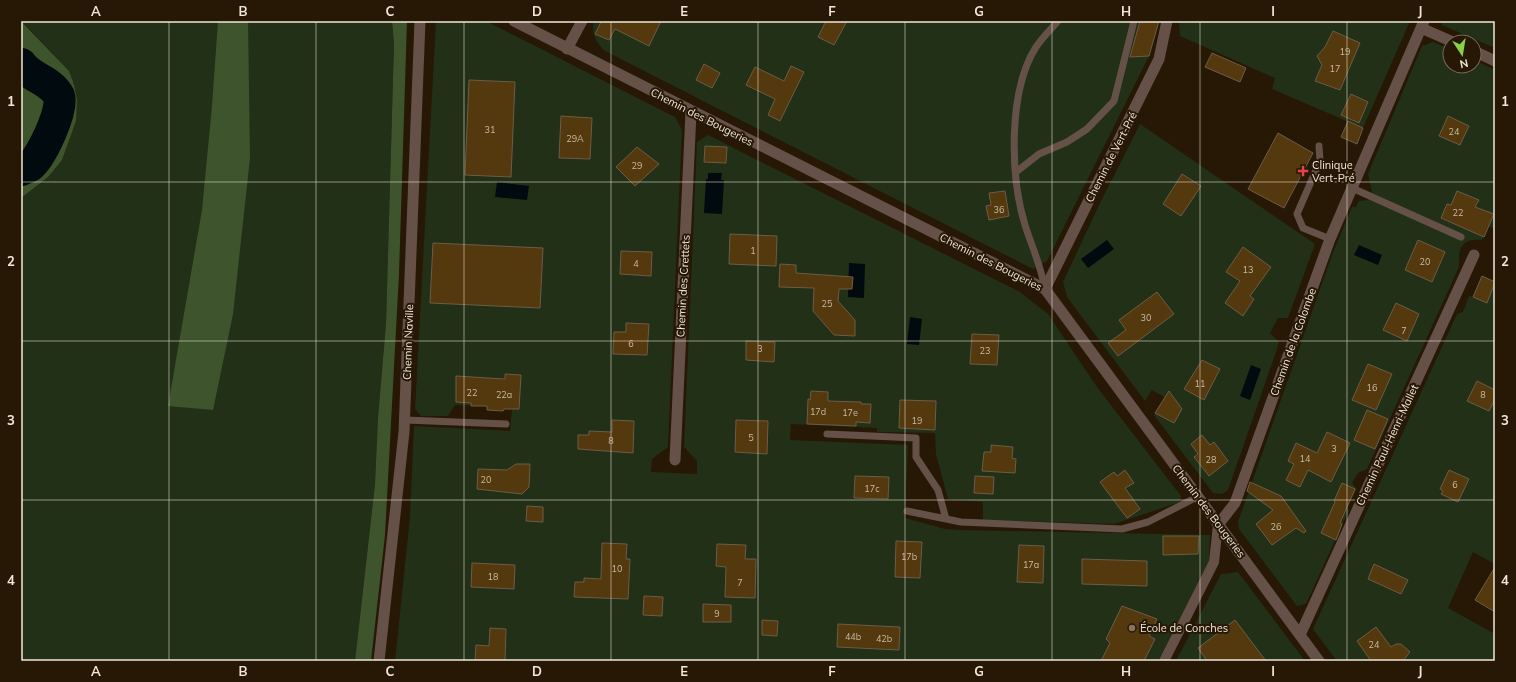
<svg xmlns="http://www.w3.org/2000/svg" width="1516" height="682" viewBox="0 0 1516 682" font-family="Mulish,sans-serif">
<style>
.green{fill:#223017}
.forest{fill:#3e542c}
.water{fill:#000a0f}
.lines{fill:none;stroke-linecap:round;stroke-linejoin:round}
.river{stroke:#000a0f;stroke-width:32}
.building{fill:#54380e;stroke:#6d5c47}
.service{stroke:#665149;stroke-width:7}
.pedestrian{stroke:#665149;stroke-width:10}
.minor{stroke:#665149;stroke-width:11}
.tertiary{stroke:#665149;stroke-width:11}
.grid{fill:none;stroke:#f1e7da;stroke-width:1;stroke-opacity:0.55}
.health-dot{fill:#e0444e;stroke:#261805;stroke-width:1.5}
.education-dot{fill:#8d6e63;stroke:#261805;stroke-width:1.5}
.labels{text-anchor:middle;dominant-baseline:central;stroke-width:4;stroke-linejoin:round;paint-order:stroke}
.number-label{font-size:9px;fill:#cabba7}
.street-label{font-size:11px;fill:#f1e7da;stroke:#261805}
.poi-label{font-size:11px;fill:#f1e7da;stroke:#261805;text-anchor:start}
.neatline{fill:none;stroke:#f1e7da;stroke-width:1.5}
.grid-label{font-size:13px;text-anchor:middle;font-weight:bold;fill:#f1e7da}
</style>
<rect width="100%" height="100%" fill="#261805"/>
<path class="green" d="M22 21H392L394 44 386 324 378 417 375 484 355 661H21V198L62 160 76 121 69 71Z
M436 21H486L675 117 682 130 668 447 652 459 651 472 697 474V461L684 447 697 142 708 135 1020 292 1048 314 1097 387 1181 496 1180 502 1114 524 983 520V502L948 499 936 454 935 433 877 432V428L791 424 790 440 908 445 905 518 945 529 961 530 1210 535 1209 561 1158 661H395L410 517 414 426 510 431 512 409H519L521 375 505 374 504 382 487 406 455 405 448 416H421L415 409Z
M594 21H1159L1149 56 1047 261 1033 269 605 51C596 42 591 34 594 21Z
M1179 21H1410L1363 128 1272 89 1275 78 1180 36Z
M1440 21H1495V48L1442 25Z
M1433 42 1450 49V66H1474V60L1495 70V229L1488 226 1482 240C1461 238 1458 248 1459 267L1367 469 1358 473 1352 483 1357 489 1347 508 1349 510 1306 604 1297 606 1239 529 1238 522 1332 255 1352 207H1356L1359 201 1368 200 1372 191 1368 174 1422 46Z
M1140 124 1315 244 1288 318H1278L1270 333 1279 342 1276 352 1228 490 1222 494 1213 493 1154 415 1164 397 1152 390 1145 401 1067 297 1063 282 1101 201Z
M1482 276 1495 282V564L1473 552 1448 608 1495 634V661H1337L1313 629 1457 314 1463 312 1469 296 1473 297Z
M1238 572 1305 661H1176L1221 574Z"/>
<path class="forest" d="M21 21 69 71 74 85 77 100 76 121 62 160 48 177 21 198Z
M218 21H248L250 158 233 314 213 410 168 406 202 210 212 106Z
M392 21H407L399 274 385 535 371 661H355L375 484 378 417 386 324 394 44Z"/>
<path class="water" d="M708 173H722L721 180H724L722 214 704 213 706 179H708Z
M497 182 529 186 527 200 495 197Z
M1107 240 1114 249 1088 268 1081 259Z
M1359 245 1382 255 1378 265 1354 255Z
M849 263 865 264 864 298 848 297Z
M910 317 922 319 919 345 907 344Z
M1251 365 1261 369 1250 400 1240 396Z"/>
<g class="lines">
<path class="river" d="M21 64C30 78 51 80 59 96 64 109 41 158 30 166 27 168 24 169 21 170"/>
</g>
<path class="building" d="M599 21H661L649 46 615 29 609 40 595 34 601 22Z
M826 21H847L834 45 818 37Z
M1140 21H1159L1149 56 1130 57Z
M1333 31 1360 43 1340 90 1315 81 1322 65 1317 56 1325 47Z
M1212 53 1246 68 1240 82 1205 67Z
M704 64 720 73 712 88 696 80Z
M791 66 804 72 780 121 768 115 775 99 746 85 755 67 784 81Z
M469 80 515 82 511 177 465 175Z
M1351 94 1368 102 1359 123 1341 115Z
M561 116 592 118 590 159 559 158Z
M1448 116 1469 126 1460 145 1439 136Z
M1348 121 1363 128 1357 144 1341 137Z
M1278 133 1313 153 1284 208 1248 189Z
M705 146 727 147 726 163 704 162Z
M637 147 659 164 635 186 616 167Z
M1182 174 1201 186 1181 216 1163 204Z
M1005 191 1009 216 989 220 986 206 991 205 989 193Z
M1457 191 1479 200 1475 207 1494 214 1484 237 1441 218 1447 204 1451 205Z
M730 234 777 236 776 266 729 264Z
M1418 240 1445 252 1432 282 1405 270Z
M433 243 543 248 540 308 430 303Z
M1243 247 1271 267 1250 296 1254 299 1243 316 1225 303 1240 281 1226 272Z
M621 251 652 252 651 276 620 274Z
M780 264 796 265V273L853 277 852 289H839L838 301 855 320V336L834 335 813 311 814 288 779 287Z
M1482 276 1495 282 1487 303 1473 297Z
M1157 292 1174 314 1118 356 1108 343 1126 330 1119 320Z
M1396 303 1419 314 1407 341 1383 330Z
M626 323 649 324 647 355 613 354 614 332H626Z
M972 334 999 335 997 365 970 364Z
M746 341 775 342 774 362 746 360Z
M1202 360 1220 369 1204 400 1184 389Z
M1368 364 1392 374 1376 410 1352 400Z
M505 374 521 375 519 409H504L503 411 487 410V406H471V403L456 402V376L505 379Z
M1477 381 1495 390V399L1489 411 1467 401Z
M811 391 828 392V401L861 402V404H871L870 423 856 422V426L807 424 808 399 810 400Z
M1169 391 1182 409 1174 423 1155 413Z
M900 400 936 401 935 430 899 428Z
M1367 410 1388 419 1375 449 1354 440Z
M612 420 634 421 633 453 578 449V435H589V431L612 432Z
M736 420 768 421 767 454 735 452Z
M1327 432 1350 443 1331 482 1308 470 1300 487 1286 480 1294 464 1288 461 1296 443 1317 453Z
M1202 435 1210 445 1214 442 1228 461 1209 476 1194 457 1198 454 1191 444Z
M991 445 1013 447 1012 458 1016 459 1015 473 982 471 984 452H991Z
M516 464H530L529 487 522 494 477 489 478 469 507 470Z
M1125 470 1134 483 1125 488 1140 509 1127 518 1100 482 1114 472 1117 476Z
M1449 470 1469 479 1458 502 1441 494 1443 491 1440 489Z
M855 476 889 477 888 499 854 498Z
M975 476 994 477 993 494 974 493Z
M1250 482 1281 496 1306 531 1304 533 1296 528 1272 545 1256 524 1273 510 1247 491Z
M1342 483 1355 489 1340 523 1342 524 1336 540 1321 533 1335 502 1334 501Z
M527 506 543 507V522L526 521Z
M1163 536H1199L1198 554 1163 555Z
M896 541 922 542 920 578 895 577Z
M602 543 627 544 626 559H630L628 599 574 597 575 582H584V578L601 579Z
M717 544 746 545 745 559H756L755 598 725 597 726 567 716 566Z
M1019 545 1044 546 1043 583 1017 582Z
M1082 559 1147 561V586L1082 584Z
M472 563 515 565 514 589 471 587Z
M1374 564 1408 580 1401 594 1368 579Z
M1495 567V612L1475 600Z
M644 596 663 597 662 616 643 615Z
M703 604 731 605V622H703Z
M1122 606 1157 619 1149 636 1155 639 1144 661H1101L1110 643 1106 639Z
M762 620 778 621 777 636 762 635Z
M1235 620 1266 661H1207L1198 648Z
M838 624 900 627 899 650 837 647Z
M1376 627 1391 647 1396 644H1401L1410 652 1403 661H1371L1357 641Z
M490 628 506 629 505 661H475L476 645 489 646Z"/>
<g class="lines">
<path class="service" d="M1319 146 1320 161 1297 214 1303 228 1330 239
M1016 172 1039 154 1067 142 1087 129 1114 101 1134 21
M1352 188 1461 237
M1045 289C1041 266 1032 247 1025 225 1010 176 1008 91 1036 47 1042 38 1051 29 1058 21
M405 420 506 424
M827 434 916 438V457L938 490 946 519
M907 511 961 522 1122 529 1148 522 1199 496"/>
<path class="pedestrian" d="M1164 661 1214 562 1218 525"/>
<path class="minor" d="M514 21 1045 289 1319 661
M1421 28 1453 42
M567 49 582 21
M1474 51 1495 61
M1045 289 1159 59 1167 21
M675 460 691 112
M1218 525 1235 503 1330 239 1424 21
M1300 635 1474 255"/>
<path class="tertiary" d="M379 661 404 432 420 21"/>
</g>
<path class="grid" d="M169 21V661M316 21V661M464 21V661M611 21V661M758 21V661M905 21V661M1052 21V661M1200 21V661M1347 21V661M21 182H1495M21 341H1495M21 500H1495"/>
<path class="health-dot" d="M1301 165h4v4h4v4h-4v4h-4v-4h-4v-4h4z"/>
<circle class="education-dot" cx="1132" cy="628" r="4"/>
<g class="labels">
<g class="number-label">
<text x="1345" y="51">19</text>
<text x="1335" y="68">17</text>
<text x="490" y="129">31</text>
<text x="1454" y="131">24</text>
<text x="575" y="138">29A</text>
<text x="637" y="165">29</text>
<text x="999" y="209">36</text>
<text x="1458" y="212">22</text>
<text x="753" y="250">1</text>
<text x="1425" y="261">20</text>
<text x="636" y="263">4</text>
<text x="1248" y="269">13</text>
<text x="827" y="303">25</text>
<text x="1146" y="317">30</text>
<text x="1404" y="330">7</text>
<text x="631" y="343">6</text>
<text x="760" y="348">3</text>
<text x="985" y="350">23</text>
<text x="1200" y="383">11</text>
<text x="1372" y="387">16</text>
<text x="472" y="392">22</text>
<text x="504" y="394">22a</text>
<text x="1483" y="394">8</text>
<text x="818" y="411">17d</text>
<text x="850" y="412">17e</text>
<text x="917" y="420">19</text>
<text x="751" y="437">5</text>
<text x="611" y="440">8</text>
<text x="1334" y="448">3</text>
<text x="1305" y="458">14</text>
<text x="1211" y="459">28</text>
<text x="486" y="479">20</text>
<text x="1455" y="484">6</text>
<text x="872" y="488">17c</text>
<text x="1276" y="526">26</text>
<text x="909" y="556">17b</text>
<text x="1031" y="564">17a</text>
<text x="617" y="568">10</text>
<text x="493" y="576">18</text>
<text x="740" y="582">7</text>
<text x="717" y="613">9</text>
<text x="853" y="636">44b</text>
<text x="884" y="638">42b</text>
<text x="1374" y="644">24</text>
</g>
<g class="street-label">
<text transform="translate(702 117) rotate(27)">Chemin des Bougeries</text>
<text transform="translate(1111 157) rotate(-63)">Chemin de Vert-Pré</text>
<text transform="translate(991 262) rotate(27)">Chemin des Bougeries</text>
<text transform="translate(683 286) rotate(-87)">Chemin des Crettets</text>
<text transform="translate(408 342) rotate(-88)">Chemin Naville</text>
<text transform="translate(1293 342) rotate(-70)">Chemin de la Colombe</text>
<text transform="translate(1387 445) rotate(-65)">Chemin Paul-Henri-Mallet</text>
<text transform="translate(1209 511) rotate(53)">Chemin des Bougeries</text>
</g>
<g class="poi-label">
<text x="1312" y="165">Clinique<tspan x="1312" dy="13">Vert-Pré</tspan></text>
<text x="1140" y="628">École de Conches</text>
</g>
</g>
<rect width="1516" height="682" fill="none" stroke="#261805" stroke-width="44"/>
<g transform="translate(1462 54) rotate(168)"><circle r="19" fill="#261805" stroke="#776b5a"/>
<path d="M0-3L7 15L0 10L-7 15Z" fill="#88cf4a"/>
<text y="-6" font-size="11" font-weight="bold" text-anchor="middle" fill="#f1e7da">N</text>
</g>
<rect x="22" y="22" width="1472" height="638" class="neatline"/>
<g class="grid-label">
<text x="96" y="16">A</text>
<text x="243" y="16">B</text>
<text x="390" y="16">C</text>
<text x="537" y="16">D</text>
<text x="684" y="16">E</text>
<text x="832" y="16">F</text>
<text x="979" y="16">G</text>
<text x="1126" y="16">H</text>
<text x="1273" y="16">I</text>
<text x="1420" y="16">J</text>
<text x="11" y="106">1</text>
<text x="1505" y="106">1</text>
<text x="11" y="266">2</text>
<text x="1505" y="266">2</text>
<text x="11" y="425">3</text>
<text x="1505" y="425">3</text>
<text x="11" y="585">4</text>
<text x="1505" y="585">4</text>
<text x="96" y="676">A</text>
<text x="243" y="676">B</text>
<text x="390" y="676">C</text>
<text x="537" y="676">D</text>
<text x="684" y="676">E</text>
<text x="832" y="676">F</text>
<text x="979" y="676">G</text>
<text x="1126" y="676">H</text>
<text x="1273" y="676">I</text>
<text x="1420" y="676">J</text>
</g>
</svg>
